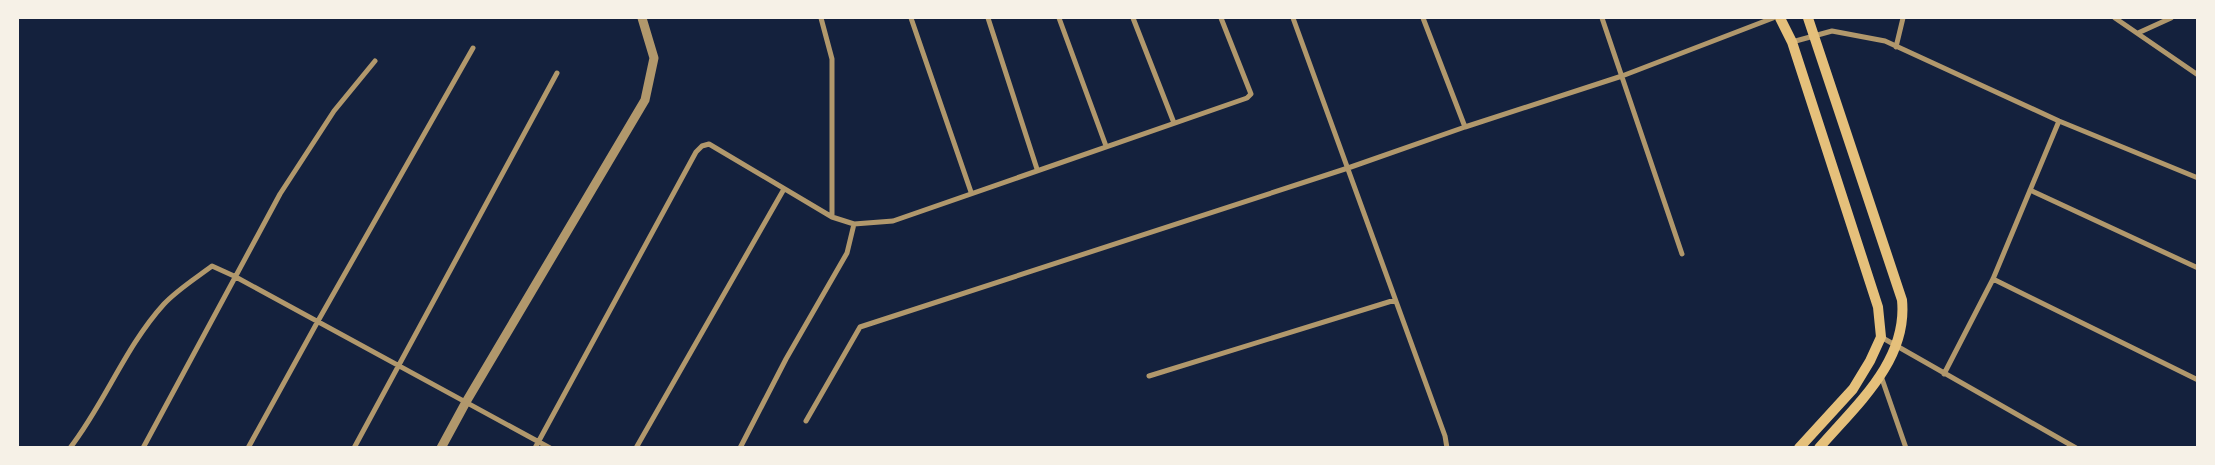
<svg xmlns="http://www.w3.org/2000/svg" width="2215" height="465" viewBox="0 0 2215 465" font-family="Helvetica,sans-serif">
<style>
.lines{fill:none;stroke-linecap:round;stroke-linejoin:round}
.minor{stroke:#b1986c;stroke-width:5}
.tertiary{stroke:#b1986c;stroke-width:9}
.secondary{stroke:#e5c07b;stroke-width:10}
</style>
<rect width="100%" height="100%" fill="#14213d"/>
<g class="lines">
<path class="minor" d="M821 18 832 59V217
M911 18 971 192
M988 18 1037 169
M1059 18 1106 146
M1133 18 1174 123
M1293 18 1445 436 1447 448
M1423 18 1465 127
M1602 18 1682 254
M2115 18 2198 75
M2138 33 2171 18
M1792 42 1832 31 1885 41 2059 121 2198 178
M1896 47 1903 18
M2030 190 2198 268
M1993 279 2198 380
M1881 337 2076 448
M1944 374 1993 279 2059 121
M1149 376 1395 300
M1881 376 1906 448
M806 421 860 327 1348 168 1465 127 1622 76 1773 18
M70 448C105 403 125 347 164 304 177 290 196 278 212 266L234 276 550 448
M143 448 280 194 334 111 375 61
M248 448 318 321 473 48
M354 448 557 73
M535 448 696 152 702 146 709 144 832 217 854 224 893 221 1247 98 1251 94 1221 18
M636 448 784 189
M740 448 786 359 847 253 854 224"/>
<path class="tertiary" d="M441 448 466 402 645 100 654 58 642 18"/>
<path class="secondary" d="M1780 18 1792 42 1878 307 1881 337 1870 361 1853 389 1799 448
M1808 18 1902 300C1908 361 1856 405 1819 448"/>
</g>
<rect width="2215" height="465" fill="none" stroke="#f6f1e7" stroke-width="38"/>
</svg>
